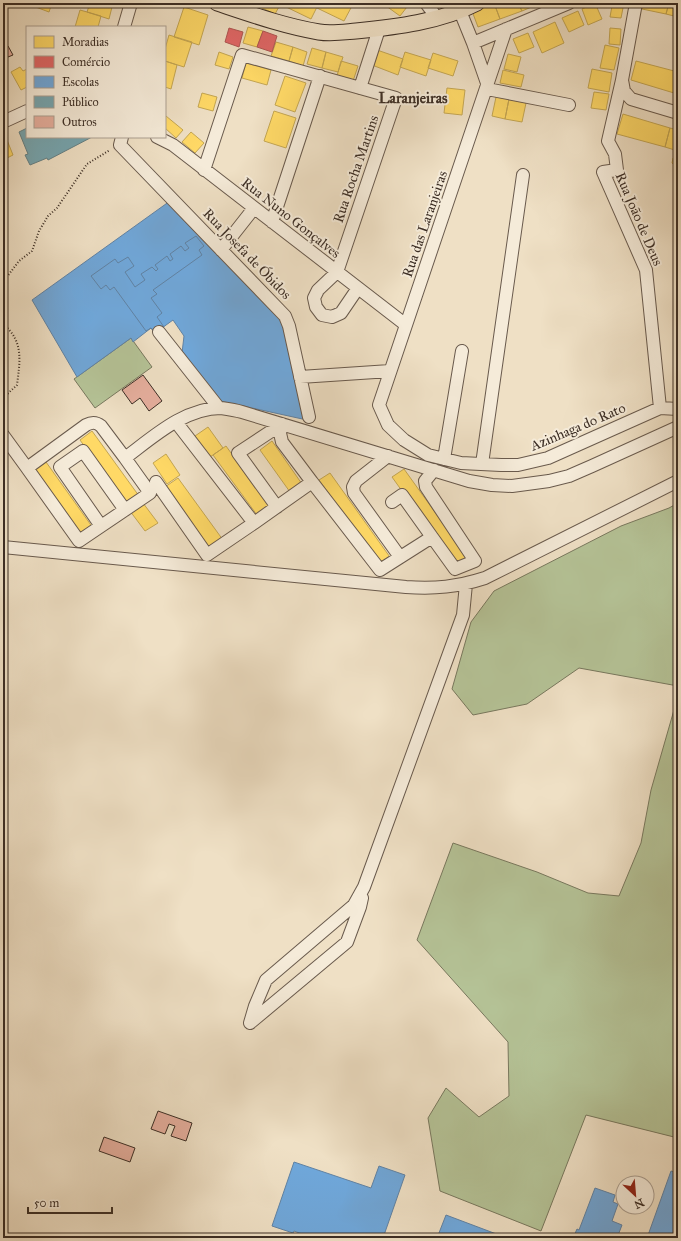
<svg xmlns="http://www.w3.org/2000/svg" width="681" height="1241" viewBox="0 0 681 1241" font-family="'IM FELL Great Primer',serif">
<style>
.green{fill:#b5c397;stroke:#78785e}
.homes{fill:#ffd966;stroke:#c4a652}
.shops{fill:#e06666;stroke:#af5552}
.schools{fill:#6fa8dc;stroke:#6083a5}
.public{fill:#76a5af;stroke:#658186}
.building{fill:#e5ae9d;stroke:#3c2e25}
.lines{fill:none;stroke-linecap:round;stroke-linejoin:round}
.minor-casing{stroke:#695a4d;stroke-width:14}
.major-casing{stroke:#3c2e25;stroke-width:17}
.path{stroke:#3c2e25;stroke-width:2;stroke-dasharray:1 2;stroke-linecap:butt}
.minor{stroke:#f5ebd9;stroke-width:12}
.major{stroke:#efe0c5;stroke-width:15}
.labels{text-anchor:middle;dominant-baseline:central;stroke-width:4;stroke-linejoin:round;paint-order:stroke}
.street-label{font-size:14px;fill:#3c2e25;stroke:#f5ebd9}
.neighbourhood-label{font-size:15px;font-weight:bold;fill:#3c2e25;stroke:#f5ebd9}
</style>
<rect width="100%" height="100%" fill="#efe0c5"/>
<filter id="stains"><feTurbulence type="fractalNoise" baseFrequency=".005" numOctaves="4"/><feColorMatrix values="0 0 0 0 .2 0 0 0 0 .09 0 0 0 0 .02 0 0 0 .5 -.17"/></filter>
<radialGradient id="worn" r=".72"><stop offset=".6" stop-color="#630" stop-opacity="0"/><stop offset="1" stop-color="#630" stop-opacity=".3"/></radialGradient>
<path class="green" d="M131 338 152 367 95 408 74 379Z
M678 503V686L579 668 527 704 473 715 452 689 471 622 494 591 621 526 669 508Z
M678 696V1138L586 1115 541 1231 440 1191 428 1118 446 1088 479 1117 509 1096 508 1042 417 940 453 843 537 872 588 893 619 896 641 843 651 790Z"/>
<path class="homes" d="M25 3H52L49 12Z
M90 3H113L109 19 87 12Z
M251 3H281L275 14Z
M281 3H319L311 19 280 4Z
M319 3H350L353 4 344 21 317 8Z
M382 3H410L400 16Z
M494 3 500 19 478 27 472 11Z
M494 3H518L522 11 500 19Z
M518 3H541L522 11Z
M595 3 602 19 588 25 582 9Z
M608 3H624L621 18 610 17 612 6H608Z
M643 3H669L666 14 642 9Z
M669 3H678V17L666 14Z
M184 7 208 15 199 45 174 37Z
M80 10 101 16 98 27H75Z
M578 11 584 25 569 32 562 18Z
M555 22 564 43 542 53 533 32Z
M248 27 263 31 257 47 243 43Z
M610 28 621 29 620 45 609 44Z
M528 33 534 47 519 53 513 39Z
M169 35 192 42 184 67 165 61V49Z
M276 42 293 47 289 61 271 56Z
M605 45 619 48 614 70 600 68Z
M293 47 307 52 303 66 289 61Z
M312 48 326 52 322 68 307 64Z
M377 50 403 59 398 75 372 65Z
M219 52 233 57 229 69 215 65Z
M326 52 343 57 338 72 322 68Z
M405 52 431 60 426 76 400 67Z
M433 53 458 61 453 76 428 68Z
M508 54 521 57 517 72 504 69Z
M165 61 177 65 171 89 165 87Z
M341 61 358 66 353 81 337 76Z
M636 61 678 72V80L674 93 631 80Z
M246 63 271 70 267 85 242 78Z
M20 67 23 71 27 69V87L21 90 11 72Z
M592 69 612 73 609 92 588 88Z
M503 70 524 75 521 87 500 83Z
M285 76 306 83 295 112 275 105Z
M447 88 465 90 462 115 444 113Z
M594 92 609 94 606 110 591 108Z
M202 93 217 97 213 111 198 107Z
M496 97 509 99 505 119 492 116Z
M509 99 526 103 522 122 505 119Z
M274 111 296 118 286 148 264 141Z
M623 114 670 128 665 147 617 134Z
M166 116 183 130 176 138 165 128V117Z
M670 128 678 130V151L665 147Z
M191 132 204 143 195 153 182 142Z
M7 140 13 155 3 160V142Z
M673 158 678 159V168L672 163Z
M208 427 223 448 210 457 195 436Z
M92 431 139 496 126 504 80 440Z
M272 441 302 484 290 492 260 450Z
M226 446 272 510 260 519 213 455Z
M166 454 180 475 167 484 153 463Z
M46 462 93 528 80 536 33 471Z
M404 469 467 557 455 565 392 477Z
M330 473 392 560 382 567 319 480Z
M178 478 223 540 210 548 165 487Z
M143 503 158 523 145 531 130 511Z"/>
<path class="shops" d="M229 28 243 32 239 47 225 42Z
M263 31 277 36 272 52 257 47Z"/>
<path class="schools" d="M170 201 281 318 307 420 220 401 182 353 184 336 173 320 155 333 151 328 133 342 131 338 77 377 32 300Z
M196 236 204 246 199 250 202 255 153 290 157 294 151 298 162 313 157 317 164 327 155 333 151 328 146 331 114 287 110 290 106 285 101 289 91 276 115 259 118 263 128 257 134 266 125 272 135 287 145 280 141 274 152 267 156 271 158 269 155 265 167 256 170 261 173 259 170 254 181 246 185 251 189 248 185 243Z
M294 1162 371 1188 379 1166 405 1175 383 1238H313L294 1231 293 1233 272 1226Z
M671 1171 678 1173V1238H647Z
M595 1188 615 1195 613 1202 618 1204 612 1221 622 1225 617 1238H573L577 1229 579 1230Z
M446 1215 507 1238H437Z"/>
<path class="public" d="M27 128V137H92L48 160 47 158 30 165 25 155 28 154 19 132Z"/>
<path class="building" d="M8 46 13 55 3 59V48Z
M143 375 162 401 149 411 140 398 132 404 122 390Z
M158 1111 192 1123 186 1141 171 1136 175 1126 169 1124 165 1134 151 1129Z
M104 1137 135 1148 130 1162 99 1151Z"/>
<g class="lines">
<g class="minor-casing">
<path id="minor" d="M426 3 437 18
M636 3 622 80 624 91 631 99 678 113
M460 11 473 43 488 86
M124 27 131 3
M506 29 379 405 388 425 404 440 428 455 461 463 501 465H518L548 458 660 408 678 409
M473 43 569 3
M622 80 608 141 615 154 617 170 603 172 646 270 660 408
M360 88 379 29
M487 89 569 105
M3 122 27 111
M122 137 120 145 285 316 289 326 309 417
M157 137 173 145 406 325
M204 170 242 55 396 98 337 272 318 290 314 298 316 307 322 315 332 317 341 313 358 288
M272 222 320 76
M221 250 254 208
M159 332 219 408
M300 377 390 371
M176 422 254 523 312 482 282 442 280 433 282 424
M3 435 27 468 86 425C92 422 96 422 101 426L125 458C152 438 184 408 221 408 228 409 235 410 242 412L469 481 492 485 512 486 549 481 569 476 592 466 678 427
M388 456 356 481 353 487 354 493 400 557
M444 459 462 351
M482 464 523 175
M27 468 79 541 150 493 125 458
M156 482 207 555 254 523
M312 482 380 570 432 537 402 495 392 502
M277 507 238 453 282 424
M101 526 60 467 83 451 125 510
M432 537 455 569 475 561 426 487 425 481 434 470
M3 547 406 587C435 589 457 587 485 578L678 481
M250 1023 255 1006 266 980 354 905 364 887 463 615 466 584
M250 1023 347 942 360 907 362 898"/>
</g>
<g class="major-casing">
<path id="major" d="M217 3C250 14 284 26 319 32 331 34 344 32 356 31 396 27 440 22 477 3"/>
</g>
<path class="path" d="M3 282 19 261 32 251 39 231 48 216 57 208 87 164 110 150
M3 324C24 341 20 361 17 385L3 398"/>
<use href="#minor" class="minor"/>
<use href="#major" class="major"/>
</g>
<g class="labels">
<g class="street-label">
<text transform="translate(356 169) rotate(-71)">Rua Rocha Martins</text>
<text transform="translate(291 218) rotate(38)">Rua Nuno Gonçalves</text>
<text transform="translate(639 219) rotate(67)">Rua João de Deus</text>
<text transform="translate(425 224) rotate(-71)">Rua das Laranjeiras</text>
<text transform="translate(247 254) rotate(46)">Rua Josefa de Óbidos</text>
<text transform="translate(578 427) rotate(-23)">Azinhaga do Rato</text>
</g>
<g class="neighbourhood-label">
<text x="413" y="98">Laranjeiras</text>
</g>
</g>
<rect width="681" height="1241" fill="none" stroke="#efe0c5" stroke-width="16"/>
<rect x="4" y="4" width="673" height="1233" fill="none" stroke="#3c2e25" stroke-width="2"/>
<rect x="8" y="8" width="665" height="1225" fill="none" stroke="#3c2e25"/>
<rect x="26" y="26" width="140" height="112" fill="#f5ebd9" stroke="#ab9f91"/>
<rect x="34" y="36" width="20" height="12" fill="#ffd966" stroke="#ab9f91"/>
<text x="62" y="46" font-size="12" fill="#3c2e25">Moradias</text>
<rect x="34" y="56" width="20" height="12" fill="#e06666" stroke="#ab9f91"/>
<text x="62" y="66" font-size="12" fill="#3c2e25">Comércio</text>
<rect x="34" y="76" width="20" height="12" fill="#6fa8dc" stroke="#ab9f91"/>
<text x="62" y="86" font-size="12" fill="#3c2e25">Escolas</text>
<rect x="34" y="96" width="20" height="12" fill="#76a5af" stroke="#ab9f91"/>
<text x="62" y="106" font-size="12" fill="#3c2e25">Público</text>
<rect x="34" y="116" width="20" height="12" fill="#e5ae9d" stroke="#ab9f91"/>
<text x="62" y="126" font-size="12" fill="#3c2e25">Outros</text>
<g transform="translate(635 1195) rotate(154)"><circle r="19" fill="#f5ebd9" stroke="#ab9f91"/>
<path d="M0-3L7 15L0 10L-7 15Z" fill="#8f2418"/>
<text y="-6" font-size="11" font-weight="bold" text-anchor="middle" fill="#3c2e25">N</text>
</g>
<path d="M28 1207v6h84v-6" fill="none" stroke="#3c2e25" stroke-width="2"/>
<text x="34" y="1207" font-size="12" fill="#3c2e25" stroke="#f5ebd9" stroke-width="3" paint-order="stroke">50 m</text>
<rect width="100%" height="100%" filter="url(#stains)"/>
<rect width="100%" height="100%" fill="url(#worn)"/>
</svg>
